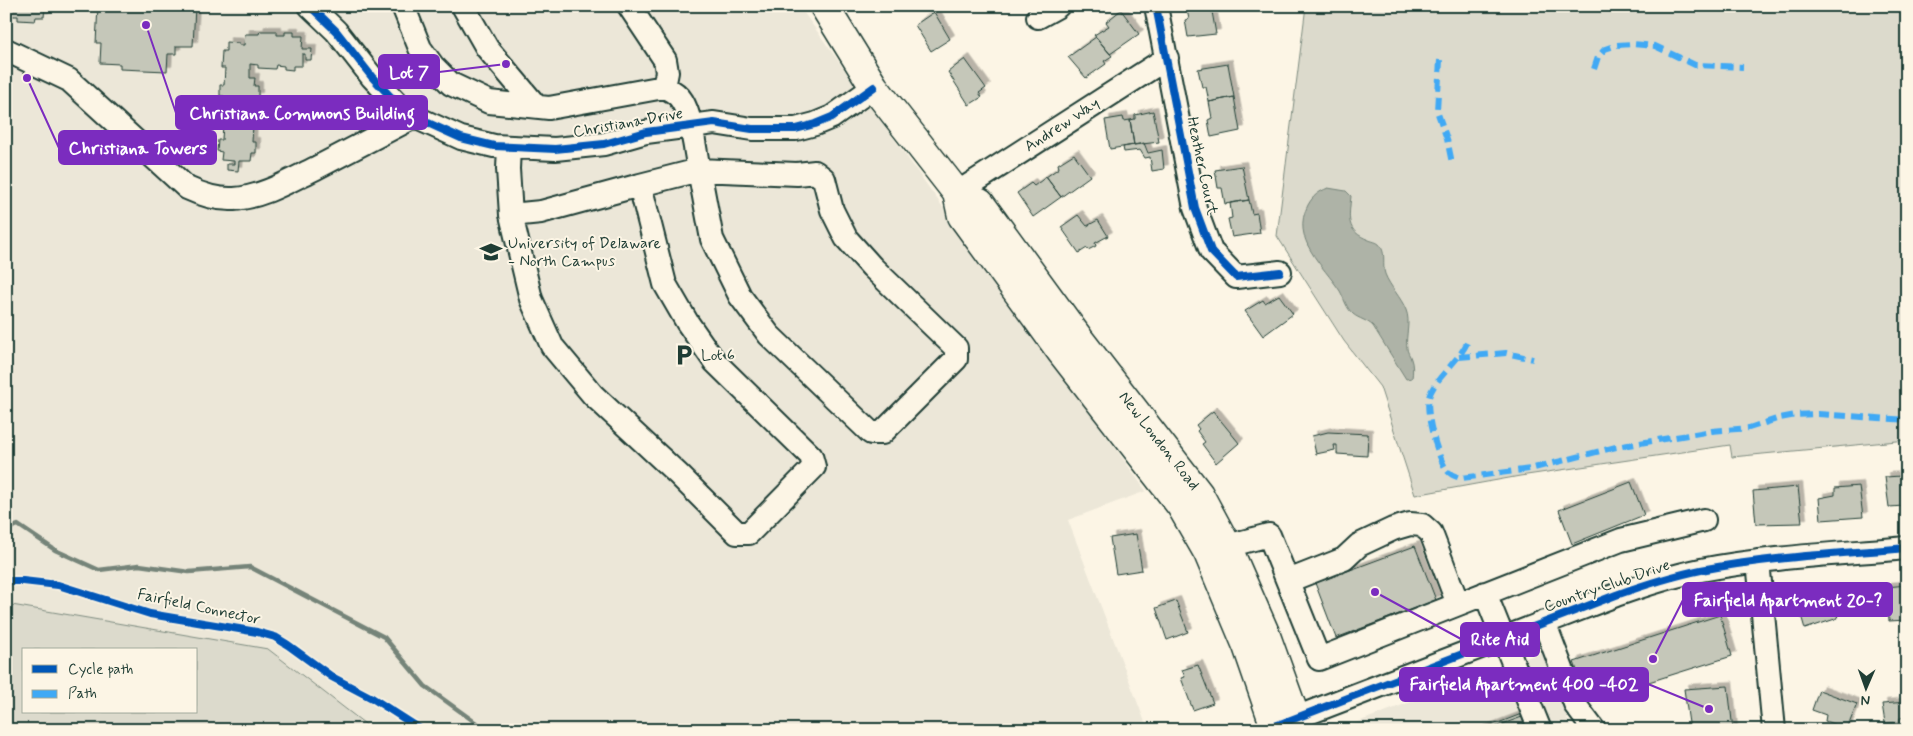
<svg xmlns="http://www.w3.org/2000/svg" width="1913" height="736" viewBox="0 0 1913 736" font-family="Mynerve,sans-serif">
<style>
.built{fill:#ece7d8;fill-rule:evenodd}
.green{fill:#dcdacc;stroke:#7e8c80;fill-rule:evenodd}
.water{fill:#aeb3a7;stroke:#758479}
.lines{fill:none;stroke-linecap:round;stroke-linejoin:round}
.stream{stroke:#758479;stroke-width:4.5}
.building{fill:#c5c7b9;stroke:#1f3d34;filter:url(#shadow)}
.minor-casing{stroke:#1f3d34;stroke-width:26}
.major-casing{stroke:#1f3d34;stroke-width:31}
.minor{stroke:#fcf5e5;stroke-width:22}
.major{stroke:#fcf5e5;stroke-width:28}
.quiet{stroke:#3fa9f5;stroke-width:6;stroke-dasharray:12 6;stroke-linecap:butt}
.cycleway-casing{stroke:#fcf5e5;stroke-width:11}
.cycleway{stroke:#0057b8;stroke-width:8}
.labels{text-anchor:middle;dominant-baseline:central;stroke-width:4;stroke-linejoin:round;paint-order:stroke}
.street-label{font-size:16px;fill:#1f3d34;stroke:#fcf5e5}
.poi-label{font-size:16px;fill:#1f3d34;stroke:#fcf5e5;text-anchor:start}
.leader{fill:none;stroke:#7b2cbf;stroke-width:2}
.callout-dot{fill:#7b2cbf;stroke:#fcf5e5;stroke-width:2}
.callout{fill:#7b2cbf;stroke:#7b2cbf;stroke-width:2}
.callout-label{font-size:18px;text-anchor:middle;font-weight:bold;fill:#fff}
</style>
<defs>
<filter id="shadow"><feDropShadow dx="4.5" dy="-4.5" stdDeviation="0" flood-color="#0004"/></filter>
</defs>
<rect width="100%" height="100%" fill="#fcf5e5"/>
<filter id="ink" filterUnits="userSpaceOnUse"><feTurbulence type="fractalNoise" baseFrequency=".02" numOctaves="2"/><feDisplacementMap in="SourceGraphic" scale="10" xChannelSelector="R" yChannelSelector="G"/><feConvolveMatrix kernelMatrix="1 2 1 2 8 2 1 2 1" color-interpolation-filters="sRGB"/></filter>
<g filter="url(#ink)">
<path class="built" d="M6 6H799L1146 491 1068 520 1148 730H6ZM24 650H196V712H24Z
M1542 652 1572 730H1337Z"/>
<path class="green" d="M1306 6H1907V440L1732 457 1730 445 1520 476 1415 495 1380 387 1344 341 1277 236Z
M6 604 268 649 373 730H6ZM24 650H196V712H24Z"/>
<path class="water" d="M1328 188 1346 191 1351 196C1349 218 1345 231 1369 240 1374 242 1379 242 1381 247 1386 255 1382 265 1385 274 1390 287 1401 297 1406 310 1411 322 1405 336 1407 348 1407 352 1410 355 1411 359 1413 364 1413 372 1412 378L1406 379 1373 326C1367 320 1359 319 1353 314 1346 308 1344 298 1340 291 1323 265 1290 239 1308 205 1313 196 1318 192 1328 188Z"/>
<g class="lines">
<path class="stream" d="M6 530 18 525 55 550 99 570 139 565 189 572 250 567 384 637 425 686 486 730"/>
</g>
<path class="building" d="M6 6H45L44 17H36L35 21 18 20V16H6Z
M98 6H195L193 46H176V54H168L167 71 120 69V64L100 63 101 43H96Z
M1186 6H1211L1216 34 1188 37 1185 20 1189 19Z
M1121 10 1139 34 1110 54 1094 35 1109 26 1106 22Z
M934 12 950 39 931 51 915 25Z
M260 31H277V35H285V32H294V36H303L302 49H312L311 60H305V54H302V66H293V70L284 69V66L276 65 275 69 258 68V65L250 64V78H255L254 86H258V97H254L253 114H257V125H253L252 142H256V153H252L251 161H239L238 171 227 170V164H234V161L221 160 222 152 217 151 218 140H222L223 124H218L219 112 223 113 224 96H220V85H224L225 68H221L222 51H226V42L239 43V45H244L245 34H259Z
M1096 37 1112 56 1104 61 1106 64 1086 78 1068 57Z
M965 59 986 88 979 93 982 97 969 105 948 72Z
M1228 64 1234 97 1209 102 1206 87H1202L1198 69Z
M1234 97 1240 131 1211 137 1208 120 1212 118 1209 102Z
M1153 111 1159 142 1134 145 1130 120 1135 119V115Z
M1123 117 1124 121 1130 120 1134 145 1110 149 1105 120Z
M1144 143 1148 153 1162 150 1164 169 1152 171 1150 157 1145 158 1140 150 1124 152 1123 147Z
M1074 154 1090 176 1061 197 1046 177 1059 168 1058 164Z
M1242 166 1249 200 1225 204 1222 188H1218L1215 170Z
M1046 177 1061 197 1033 217 1017 193 1031 183 1034 186Z
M1249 200 1252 214 1257 213 1260 233 1232 237 1228 219 1232 218 1230 203Z
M1078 215 1087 226 1098 220 1108 236 1095 243 1096 246 1088 250 1087 248 1079 253 1061 227Z
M1279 295 1293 314 1263 336 1245 311 1263 300 1265 303Z
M1213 411 1239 443 1216 463 1202 444 1205 442 1197 431 1199 429 1196 425Z
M1328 432 1368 434 1367 456 1337 454V445H1334L1335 450 1316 454 1312 436Z
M1901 476V484H1907V511L1904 512V506L1889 507 1885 477Z
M1631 482 1644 515 1572 544 1559 510Z
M1859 486 1863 517 1821 520 1819 498 1835 495V488Z
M1798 487 1802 523 1756 524 1753 491Z
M1136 534 1142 570 1116 574 1110 538Z
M1415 546 1436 600 1336 638 1315 583Z
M1907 585V620L1889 621 1886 587Z
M1845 593 1851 611 1837 615 1838 618 1805 629 1799 608Z
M1176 601 1188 632 1167 640 1156 608Z
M1720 615 1732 656 1588 701 1574 662Z
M1198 665 1213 703 1193 710 1181 678 1185 677 1182 670Z
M1728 686 1733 730H1690L1684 689Z
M1819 690 1857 704 1847 729 1825 721 1826 715 1812 710Z
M1907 702V717L1900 718V722L1885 723 1882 704Z
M1524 713 1530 730H1480Z
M1522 717 1526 730H1486Z"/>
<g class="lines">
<g class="minor-casing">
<path id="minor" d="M310 6 336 31 372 77 406 113 461 138 494 146 555 149 604 144 646 132 714 123 752 129H796L815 124 832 117 874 87
M403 6 420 48 433 66 451 84 489 102 549 108 664 87C671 90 678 94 682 101 692 117 695 151 699 170L640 185
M463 6 487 48 536 106
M629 6 665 60 667 72 664 87
M1156 6 1195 208 1211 251 1236 277 1280 272
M1038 17 1058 6
M6 50 69 80 187 188C202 195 217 200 234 199 263 197 291 180 316 168 349 151 381 134 414 117
M509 147 508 169 511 215 531 299 552 346 593 395 679 475 737 533H749L814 467 811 456 715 362 687 322 665 284 640 185 541 212 511 215
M699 170 797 174 815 172 824 179 832 210 846 238 872 267 956 348V359L882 433H871L769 335 740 296 712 239Z
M957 193 1167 58
M1227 546 1269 535 1319 659 1621 540 1704 520
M1758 561 1774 730
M1288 581 1344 559 1359 545 1393 529 1410 524 1422 525 1431 533 1458 604
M1485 593 1540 730
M1544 622 1576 706 1594 730
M1280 724 1616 595C1644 585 1672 576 1701 570 1768 557 1838 554 1907 548"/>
</g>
<g class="major-casing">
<path id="major" d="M824 6 874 87 957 193 962 216 1062 353 1181 506 1208 553 1247 646 1276 730
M957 193 980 203 1080 340 1199 494 1227 546 1265 633 1300 730"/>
</g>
<use href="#minor" class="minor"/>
<use href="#major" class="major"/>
<path class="quiet" d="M1440 60 1437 111 1447 139 1452 163
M1594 69 1598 57 1605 49 1617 45 1632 44 1655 46 1695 65 1743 67
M1467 343C1458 362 1434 379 1429 397 1425 413 1437 455 1446 469 1450 475 1456 477 1462 478L1530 469 1616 447 1712 431 1749 428 1780 418 1796 415 1818 414 1907 420
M1459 357 1506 353 1533 359"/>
<g class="cycleway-casing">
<path id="cycleway" d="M310 6 336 31 372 77 406 113 461 138 494 146 555 149 604 144 646 132 714 123 752 129H796L815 124 832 117 874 87
M1156 6 1195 208 1211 251 1236 277 1280 272
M6 581H23L58 585 150 614 257 632 275 637 288 645 332 677 372 698 422 730
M1265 730 1616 595C1644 585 1672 576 1701 570 1768 557 1838 554 1907 548"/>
</g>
<use href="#cycleway" class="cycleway"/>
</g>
</g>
<defs>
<g id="university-bare" transform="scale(1.725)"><path d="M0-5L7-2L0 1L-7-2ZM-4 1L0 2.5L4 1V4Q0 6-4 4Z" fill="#1f3d34" stroke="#fcf5e5" stroke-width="2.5" paint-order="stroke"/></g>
<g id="parking-bare" transform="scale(1.725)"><path d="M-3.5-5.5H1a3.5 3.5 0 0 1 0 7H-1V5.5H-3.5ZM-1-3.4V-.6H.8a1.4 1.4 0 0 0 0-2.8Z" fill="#1f3d34" stroke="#fcf5e5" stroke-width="2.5" paint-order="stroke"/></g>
</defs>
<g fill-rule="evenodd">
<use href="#university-bare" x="491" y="252"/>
<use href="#parking-bare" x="684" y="355"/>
</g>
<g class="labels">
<g class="street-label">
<text transform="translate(628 123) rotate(-10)">Christiana Drive</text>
<text transform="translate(1062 125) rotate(-33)">Andrew Way</text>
<text transform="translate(1202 166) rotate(78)">Heather Court</text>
<text transform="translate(1159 441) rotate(52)">New London Road</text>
<text transform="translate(1607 586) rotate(-19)">Country Club Drive</text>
<text transform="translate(199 607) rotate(12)">Fairfield Connector</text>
</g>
<g class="poi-label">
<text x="508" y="243">University of Delaware<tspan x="508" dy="18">- North Campus</tspan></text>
<text x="701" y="355">Lot 6</text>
</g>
</g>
<path class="leader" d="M506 64L439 72M146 25L176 113M27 78L59 148M1653 659L1683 600M1375 592L1461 639M1709 709L1648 684"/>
<g class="callout-dot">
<circle cx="506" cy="64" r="5"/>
<circle cx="146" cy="25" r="5"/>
<circle cx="27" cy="78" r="5"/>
<circle cx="1653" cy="659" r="5"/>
<circle cx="1375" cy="592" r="5"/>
<circle cx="1709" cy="709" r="5"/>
</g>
<g class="callout">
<rect x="379" y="55" width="60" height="33" rx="5"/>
<rect x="176" y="96" width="251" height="33" rx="5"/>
<rect x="59" y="131" width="157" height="33" rx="5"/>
<rect x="1683" y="583" width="209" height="33" rx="5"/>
<rect x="1461" y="623" width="78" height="33" rx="5"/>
<rect x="1400" y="668" width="248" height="33" rx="5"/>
</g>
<g class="callout-label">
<text x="409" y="78">Lot 7</text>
<text x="302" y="119">Christiana Commons Building</text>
<text x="138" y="154">Christiana Towers</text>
<text x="1788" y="606">Fairfield Apartment 20-?</text>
<text x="1500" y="645">Rite Aid</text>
<text x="1524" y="690">Fairfield Apartment 400 -402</text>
</g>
<rect width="1913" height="736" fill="none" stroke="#fcf5e5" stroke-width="25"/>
<rect x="12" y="12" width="1888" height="711" fill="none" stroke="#1f3d34" stroke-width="2" filter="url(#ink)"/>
<rect x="22" y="648" width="175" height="65" fill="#fcf5e5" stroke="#a4ab9e"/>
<rect x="32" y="665" width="25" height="8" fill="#0057b8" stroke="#a4ab9e"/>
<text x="68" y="674" font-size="15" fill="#1f3d34">Cycle path</text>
<rect x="32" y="690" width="25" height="8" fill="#3fa9f5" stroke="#a4ab9e"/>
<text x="68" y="698" font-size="15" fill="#1f3d34">Path</text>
<g transform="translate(1866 688) rotate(182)" stroke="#fcf5e5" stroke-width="4" paint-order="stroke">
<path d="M0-4L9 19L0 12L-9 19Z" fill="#1f3d34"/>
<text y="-8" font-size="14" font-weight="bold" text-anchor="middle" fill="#1f3d34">N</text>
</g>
</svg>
